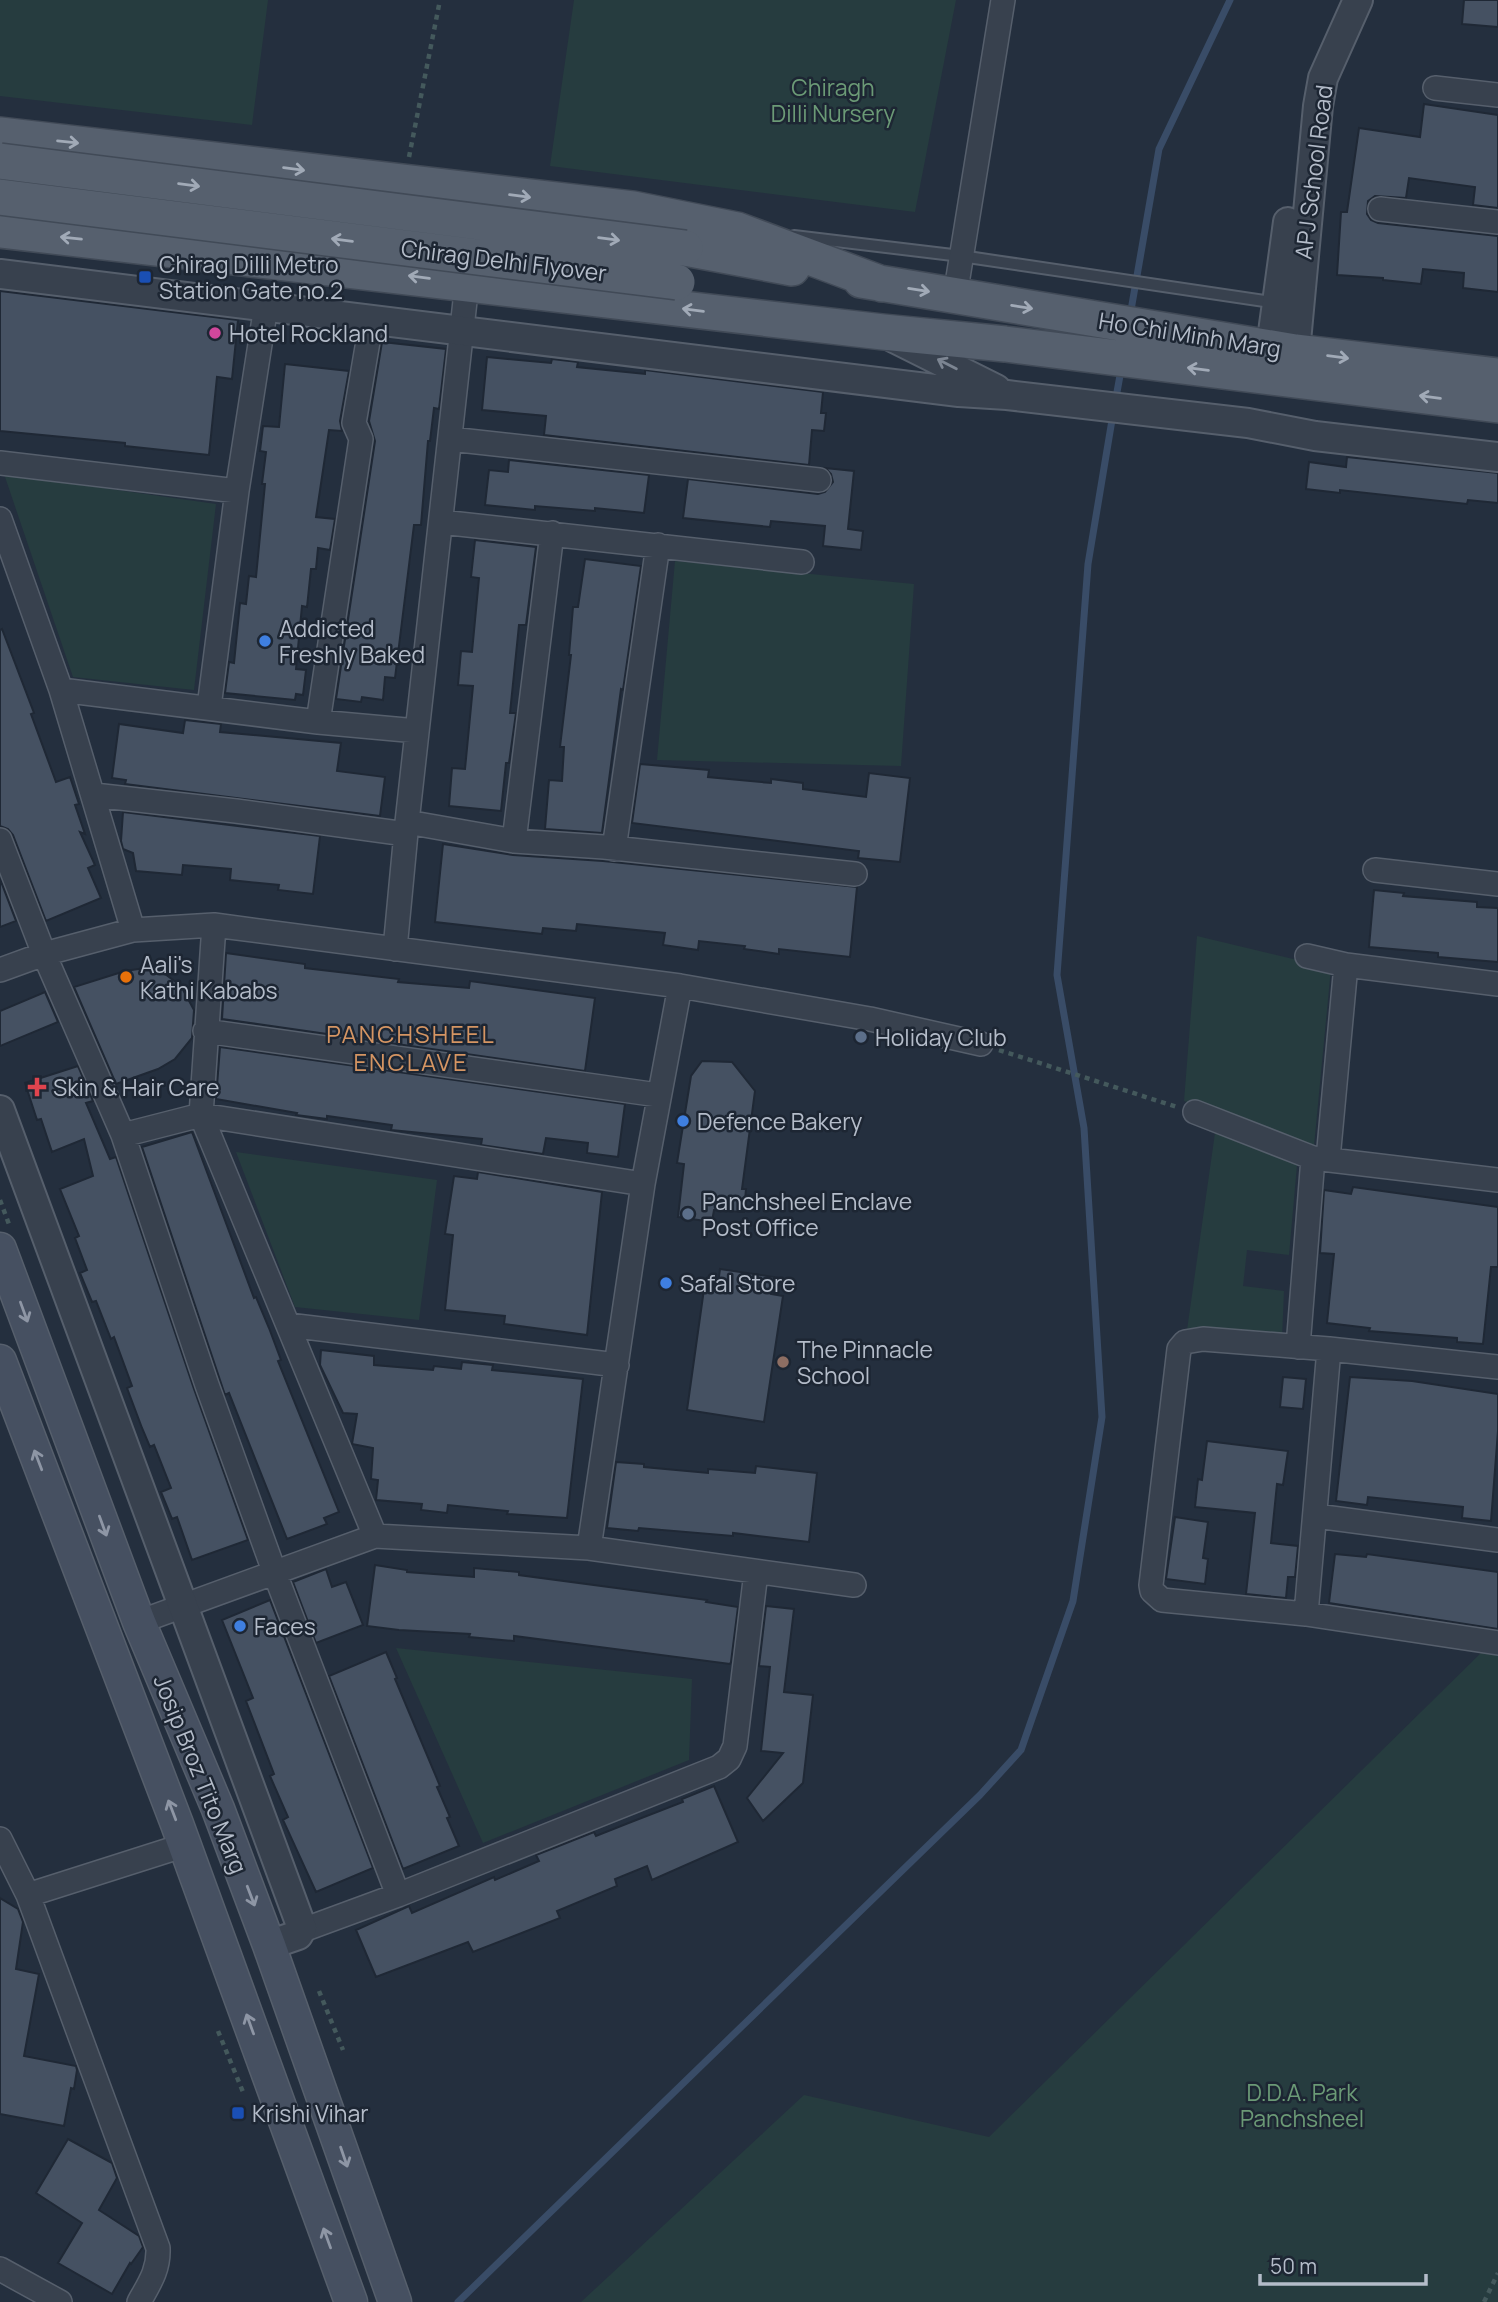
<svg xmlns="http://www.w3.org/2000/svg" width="1498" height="2302" viewBox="0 0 1498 2302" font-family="Manrope,sans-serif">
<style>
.green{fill:#263c3f}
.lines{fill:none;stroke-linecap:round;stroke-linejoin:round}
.stream{stroke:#394c67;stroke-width:7}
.building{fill:#455162;stroke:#1f2835;stroke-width:2}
.service-casing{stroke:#565f6c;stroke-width:14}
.minor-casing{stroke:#565f6c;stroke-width:26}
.tertiary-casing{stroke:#565f6c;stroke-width:32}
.secondary-casing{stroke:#565f6c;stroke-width:35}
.primary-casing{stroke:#414a57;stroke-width:38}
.path{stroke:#44595c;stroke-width:4.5;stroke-dasharray:5 5;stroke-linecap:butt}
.service{stroke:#38414e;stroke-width:10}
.minor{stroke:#38414e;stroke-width:23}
.tertiary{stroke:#38414e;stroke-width:28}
.secondary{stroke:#465061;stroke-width:32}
.primary{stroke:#56606e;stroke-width:35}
.primary-bridge-casing{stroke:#414a57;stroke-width:38;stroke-linecap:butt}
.primary-bridge{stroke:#56606e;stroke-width:35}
.oneway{stroke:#a1aab7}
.oneway2{stroke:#7c8592}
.oneway3{stroke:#8e96a5}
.transit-dot{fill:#1a4fb4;stroke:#1d2633;stroke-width:2.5}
.hotel-dot{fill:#d1479c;stroke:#1d2633;stroke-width:2.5}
.shop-dot{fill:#3f7fe0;stroke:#1d2633;stroke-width:2.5}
.food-dot{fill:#e8710a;stroke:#1d2633;stroke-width:2.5}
.service-dot{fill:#5c6f8a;stroke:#1d2633;stroke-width:2.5}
.health-dot{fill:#e0444e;stroke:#1d2633;stroke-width:2.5}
.education-dot{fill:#8d6e63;stroke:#1d2633;stroke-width:2.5}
.labels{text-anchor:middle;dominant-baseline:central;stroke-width:5;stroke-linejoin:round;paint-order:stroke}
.park-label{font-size:23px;fill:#6b9a76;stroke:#1d2633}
.street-label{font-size:23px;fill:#b4bcc9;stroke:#1d2633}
.poi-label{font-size:23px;fill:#b4bcc9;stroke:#1d2633;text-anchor:start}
.neighbourhood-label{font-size:24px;letter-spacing:2px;fill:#d59563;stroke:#1d2633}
</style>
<rect width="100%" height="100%" fill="#242f3e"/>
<path class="green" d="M0 0H268L252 125 0 96Z
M574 0H956L915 212 550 166Z
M4 474 216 504 194 690 73 677Z
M675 561 914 584 901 766 657 760Z
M1197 936 1331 968 1314 1146 1184 1101Z
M1215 1133 1297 1165 1289 1255 1247 1250 1243 1286 1284 1291 1282 1339 1187 1330Z
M236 1152 437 1180 419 1320 295 1307Z
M396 1648 692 1679 689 1760 483 1843Z
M1485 1649 1498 1651V2302H581L804 2095 989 2137Z"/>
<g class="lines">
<path class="stream" d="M1130 316 1159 149 1230 0
M1115 403 1121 370
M458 2302 980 1795 1021 1750 1073 1601 1102 1417 1084 1128 1057 975 1088 564 1113 414"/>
</g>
<path class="building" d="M1464 0H1498V27L1462 24Z
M1424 104 1498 115V208L1473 205 1475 187 1409 178 1406 198 1375 196 1368 201 1367 214 1371 220 1378 223 1498 236V292L1463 288 1464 273 1423 269 1421 284 1383 280V278L1337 275 1341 212H1347L1359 128 1420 137Z
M0 291 238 320 232 379 217 377 209 455 125 446V443L0 431Z
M382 342 446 349 439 409 434 408 430 441H428L421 525H414L395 678 385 677 383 700 362 697 361 702 336 699 375 441 369 421Z
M487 357 551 363 552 359 578 362 577 367 645 374V370L823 392 821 413H826L824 431 812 430 809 465 544 435 546 416 482 410Z
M285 364 349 371 340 421 342 431 329 430 316 517 335 519 330 550 318 548 316 569H311L307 607 302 606 296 669 306 670 303 695 296 694 295 700 225 693 229 662 234 663 240 603 246 604 249 576 256 577 265 484H262L266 452 260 451 263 426 279 427Z
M1347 457 1498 473V503L1468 500 1467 504 1340 490V493L1306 489 1309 462 1346 467Z
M509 460 649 475 644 513 595 508V511L535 506V510L485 505 489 470 508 472Z
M825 468 854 471 848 529 863 531 861 550 823 546 825 526 771 521 770 527 683 518 688 479 818 494 825 492 833 482 831 474Z
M475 540 536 547 526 625H519L510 713H516L509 763H506L501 811 449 806 452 768 465 769 473 686 458 685 461 651 472 652 479 578 471 577Z
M585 559 641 566 623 690 621 689 602 833 545 829 549 780 562 781 564 747H560L571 655H569L573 607H578Z
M2 629 34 713 31 714 56 782 70 777 79 804 75 805 85 834 80 832 95 865 88 868 101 898 46 921 13 835 8 829 0 826V630Z
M185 720 221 724 220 732 341 743 337 771 385 777 380 816 125 784 126 780 112 778 119 724 183 733Z
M640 764 709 770 708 777 771 783V779L803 783V789L866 797 869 773 910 778 900 862 858 858 859 851 632 823Z
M123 812 320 836 313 894 278 890 279 885 230 880 231 869 183 865 182 875 136 871 133 853 123 849 121 841Z
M443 844 513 855 603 861 857 887 850 957 779 949V954L744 949 745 946 699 941 698 950 663 945 665 933 577 924 576 931 543 928 542 934 435 922Z
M0 879 16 921 0 927Z
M1374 890 1404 893 1403 896 1477 902V907L1498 908V962L1438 957V953L1369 947Z
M226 953 305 964V968L399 979 398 982 469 988 470 981 595 998 585 1071 222 1019Z
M145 968 165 974 181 986 194 1010 192 1038 175 1059 158 1069 116 1084 74 987 125 971Z
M45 992 58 1022 0 1046V1011Z
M220 1047 625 1104 618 1157 587 1153 588 1143 546 1138 543 1154 481 1145 482 1139 391 1130 392 1125 327 1116V1119L296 1115 297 1113 216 1099Z
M702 1061 732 1062 755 1091 742 1189H746L744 1212 714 1210 712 1222 678 1217 684 1164 677 1163 691 1076Z
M78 1066 93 1101 86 1103 110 1159 116 1157 194 1389 248 1540 192 1560 177 1517 172 1519 161 1492 171 1488 154 1445 150 1447 142 1428 127 1388 132 1386 114 1337 111 1339 96 1301 92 1302 80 1273 87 1270 75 1238 79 1236 60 1189 93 1176 84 1139 52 1152 41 1119 37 1120 25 1083Z
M192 1132 254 1298 256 1297 269 1328 281 1360 278 1361 339 1512 324 1518 327 1524 287 1539 229 1393 225 1395 142 1147Z
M478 1172 602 1192 587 1335 504 1324 505 1316 445 1310 453 1235 445 1234 454 1176 477 1179Z
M1353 1187 1498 1207V1267H1491L1483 1344 1457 1342V1338L1369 1331 1370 1328 1327 1323 1334 1254 1320 1253 1324 1190 1351 1194Z
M720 1269 774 1277 771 1294 783 1296 764 1422 687 1410 704 1289 717 1291Z
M321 1350 374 1356V1365L433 1370 434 1366 461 1369 462 1362 493 1365 492 1370 583 1379 567 1518 507 1514 508 1511 448 1505 447 1513 421 1510 422 1504 376 1500 378 1480 371 1479 373 1448 352 1444 357 1414 343 1413 320 1365Z
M1283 1377 1306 1379 1303 1409 1280 1407Z
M1350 1377 1412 1381 1498 1394V1431L1491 1521 1462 1518 1463 1507 1368 1497 1367 1505 1336 1501Z
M1207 1441 1288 1451 1283 1485 1277 1484 1271 1543 1298 1546 1295 1577H1288L1286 1598 1246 1594 1255 1513 1195 1507 1198 1479 1202 1480Z
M616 1462 644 1464V1467L708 1473V1469L755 1473 756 1466 817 1473 809 1542 733 1533V1536L639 1528 638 1531 607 1528Z
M1175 1517 1208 1522 1203 1558 1208 1559 1205 1584 1166 1579Z
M1335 1554 1366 1557 1367 1554 1498 1572V1629L1329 1603Z
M375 1565 407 1570V1572L474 1577V1568L519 1572V1575L707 1600 706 1602 738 1607 731 1662 730 1664 514 1636V1641L469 1637 470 1634 399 1630 367 1626Z
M326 1569 332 1587 346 1582 363 1625 316 1643 293 1582Z
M270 1600 373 1868 316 1892 283 1820 288 1817 270 1776 274 1774 246 1701 253 1698 222 1620Z
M766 1606 794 1609 784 1692 813 1695 803 1783 763 1821 747 1798 783 1753 761 1751 770 1667 759 1666Z
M386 1652 397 1678 395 1679 440 1786 437 1787 450 1817 447 1818 459 1846 403 1869 329 1676Z
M714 1786 738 1842 652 1880 647 1866 615 1879 617 1886 557 1911 560 1918 473 1952 468 1942 376 1977 356 1930 409 1906 412 1913 494 1877 495 1880 539 1861 536 1855 594 1832 596 1836 626 1824 683 1802 682 1799Z
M0 1898 18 1909 23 1922 16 1969 39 1974 24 2056 76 2066 77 2070 74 2089 71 2088 64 2126 0 2114Z
M68 2139 112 2163 117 2178 99 2210 139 2236 143 2247 131 2264 130 2263 112 2294 58 2263 82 2223 36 2193Z"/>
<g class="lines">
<g class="service-casing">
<path id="service" d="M794 236 961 256 1278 303"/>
</g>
<g class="minor-casing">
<path id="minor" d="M1435 88 1498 95
M1380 209 1498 222
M955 296 1003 0
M450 439 819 480
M0 463 237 491 266 306
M0 519 61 690
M441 522 802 562
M209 707 237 491
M318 722 361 439 354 423 372 318
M94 795 236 811 406 834
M407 822 514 841 604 847 855 874
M0 840 44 954 123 1135 201 1115 643 1184 680 986
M514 841 552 533
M614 849 658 545
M1375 870 1498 884
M133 930 61 690 318 722 417 731
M395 949 407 822 467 283
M1307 956 1346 965 1498 984
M0 970 44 954 133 930 214 925 680 986 870 1019 981 1044
M205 1031 658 1095
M1195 1112 1313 1158
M123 1135 207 1385 274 1571 398 1895
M1328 1159 1346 965
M288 1325 617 1365
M1298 1347 1313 1158 1498 1180
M1498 1367 1329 1349 1203 1339 1185 1342 1179 1349 1151 1585 1152 1591 1162 1600 1306 1614 1498 1643
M1316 1516 1498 1540
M375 1536 589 1548 643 1184
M589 1548 854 1585
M1306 1614 1329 1349
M139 1622 375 1536 201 1115 214 925
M0 1839 28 1895
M303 1930 398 1895 719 1767 729 1759 735 1746 756 1572
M0 2269 60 2302
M139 2302C149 2284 159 2270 158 2248L28 1895 185 1845"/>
</g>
<g class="tertiary-casing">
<path id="tertiary" d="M0 274 959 392 1007 395 1248 423 1315 436 1498 457
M894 338 996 389
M1271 347 1288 222
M1295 352 1318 106 1323 78 1358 0
M0 1110 302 1928 298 1935 269 1945"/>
</g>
<g class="secondary-casing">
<path id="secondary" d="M0 1249 139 1622 218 1809 269 1945 395 2302
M0 1361 177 1824 351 2302"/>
</g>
<g class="primary-casing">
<path id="primary" d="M0 135 633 209 737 230 882 284
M0 230 883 332 1005 344 1498 405
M685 248 792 268
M861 280 1295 352 1498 376"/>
</g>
<path class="path" d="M409 157 440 0
M999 1050 1177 1107
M0 1200 10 1227
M319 1991 343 2050
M218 2031 243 2092
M1484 2302 1498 2273"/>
<use href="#service" class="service"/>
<use href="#minor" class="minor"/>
<use href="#tertiary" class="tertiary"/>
<use href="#secondary" class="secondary"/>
<use href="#primary" class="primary"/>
<g class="primary-bridge-casing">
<path id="primary-bridge" d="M0 161 685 248
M0 197 677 282"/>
</g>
<use href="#primary-bridge" class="primary-bridge"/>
</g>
<defs><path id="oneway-shaft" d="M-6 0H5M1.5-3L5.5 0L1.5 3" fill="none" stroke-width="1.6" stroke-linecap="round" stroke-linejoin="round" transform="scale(1.75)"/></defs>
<g class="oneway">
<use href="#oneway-shaft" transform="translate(68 142) rotate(6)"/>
<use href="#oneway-shaft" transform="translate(294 169) rotate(7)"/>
<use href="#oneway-shaft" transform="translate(189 185) rotate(7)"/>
<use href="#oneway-shaft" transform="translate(520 196) rotate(7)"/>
<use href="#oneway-shaft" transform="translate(71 238) rotate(-174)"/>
<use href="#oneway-shaft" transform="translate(609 239) rotate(7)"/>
<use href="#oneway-shaft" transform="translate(342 240) rotate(-173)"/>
<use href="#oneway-shaft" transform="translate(419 277) rotate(-173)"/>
<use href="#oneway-shaft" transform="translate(919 290) rotate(9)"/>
<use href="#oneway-shaft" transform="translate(1022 307) rotate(9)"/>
<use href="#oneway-shaft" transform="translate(693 310) rotate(-173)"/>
<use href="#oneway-shaft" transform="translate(1338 357) rotate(7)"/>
<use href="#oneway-shaft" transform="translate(1198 369) rotate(-173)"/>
<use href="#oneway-shaft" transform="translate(1430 397) rotate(-173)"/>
</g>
<use class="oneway2" href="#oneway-shaft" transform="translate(947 364) rotate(-153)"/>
<g class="oneway3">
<use href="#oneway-shaft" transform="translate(24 1312) rotate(70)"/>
<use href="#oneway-shaft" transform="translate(38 1460) rotate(-111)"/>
<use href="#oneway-shaft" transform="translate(103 1526) rotate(70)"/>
<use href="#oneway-shaft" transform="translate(172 1810) rotate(-111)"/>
<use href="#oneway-shaft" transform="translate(251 1896) rotate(69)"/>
<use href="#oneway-shaft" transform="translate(250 2024) rotate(-110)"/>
<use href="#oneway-shaft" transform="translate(344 2157) rotate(71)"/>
<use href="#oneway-shaft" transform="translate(327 2238) rotate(-110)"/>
</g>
<g class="transit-dot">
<rect x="138" y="270" width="14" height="14" rx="3.5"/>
<rect x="231" y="2106" width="14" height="14" rx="3.5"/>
</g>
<circle class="hotel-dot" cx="215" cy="333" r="7"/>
<g class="shop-dot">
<circle cx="265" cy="641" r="7"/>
<circle cx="683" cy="1121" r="7"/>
<circle cx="666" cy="1283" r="7"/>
<circle cx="240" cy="1626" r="7"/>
</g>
<circle class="food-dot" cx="126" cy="977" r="7"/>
<g class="service-dot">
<circle cx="861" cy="1037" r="7"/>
<circle cx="688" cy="1214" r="7"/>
</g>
<path class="health-dot" d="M33.5 1076.5h7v7h7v7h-7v7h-7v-7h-7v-7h7z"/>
<circle class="education-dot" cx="783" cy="1362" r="7"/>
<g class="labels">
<g class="park-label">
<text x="833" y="87">Chiragh<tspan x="833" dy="26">Dilli Nursery</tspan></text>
<text x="1302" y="2092">D.D.A. Park<tspan x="1302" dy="26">Panchsheel</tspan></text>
</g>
<g class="street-label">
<text transform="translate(1313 172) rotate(-83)">APJ School Road</text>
<text transform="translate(504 260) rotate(7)">Chirag Delhi Flyover</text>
<text transform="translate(1190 334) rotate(9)">Ho Chi Minh Marg</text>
<text transform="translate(201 1774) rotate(68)">Josip Broz Tito Marg</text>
</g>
<g class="poi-label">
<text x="159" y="264">Chirag Dilli Metro<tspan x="159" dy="26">Station Gate no.2</tspan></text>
<text x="229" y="333">Hotel Rockland</text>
<text x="279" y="628">Addicted<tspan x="279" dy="26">Freshly Baked</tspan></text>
<text x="140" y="964">Aali's<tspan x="140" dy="26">Kathi Kababs</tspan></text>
<text x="875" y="1037">Holiday Club</text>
<text x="53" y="1087">Skin &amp; Hair Care</text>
<text x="697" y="1121">Defence Bakery</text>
<text x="702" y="1201">Panchsheel Enclave<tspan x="702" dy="26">Post Office</tspan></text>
<text x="680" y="1283">Safal Store</text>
<text x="797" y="1349">The Pinnacle<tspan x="797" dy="26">School</tspan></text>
<text x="254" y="1626">Faces</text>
<text x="252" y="2113">Krishi Vihar</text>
</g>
<g class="neighbourhood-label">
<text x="411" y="1033">PANCHSHEEL<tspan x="411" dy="28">ENCLAVE</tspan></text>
</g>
</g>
<path d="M1260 2274v10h166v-10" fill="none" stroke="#b4bcc9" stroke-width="3.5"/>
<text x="1270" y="2274" font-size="21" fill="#b4bcc9" stroke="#1d2633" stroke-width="5" paint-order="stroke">50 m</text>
</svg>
